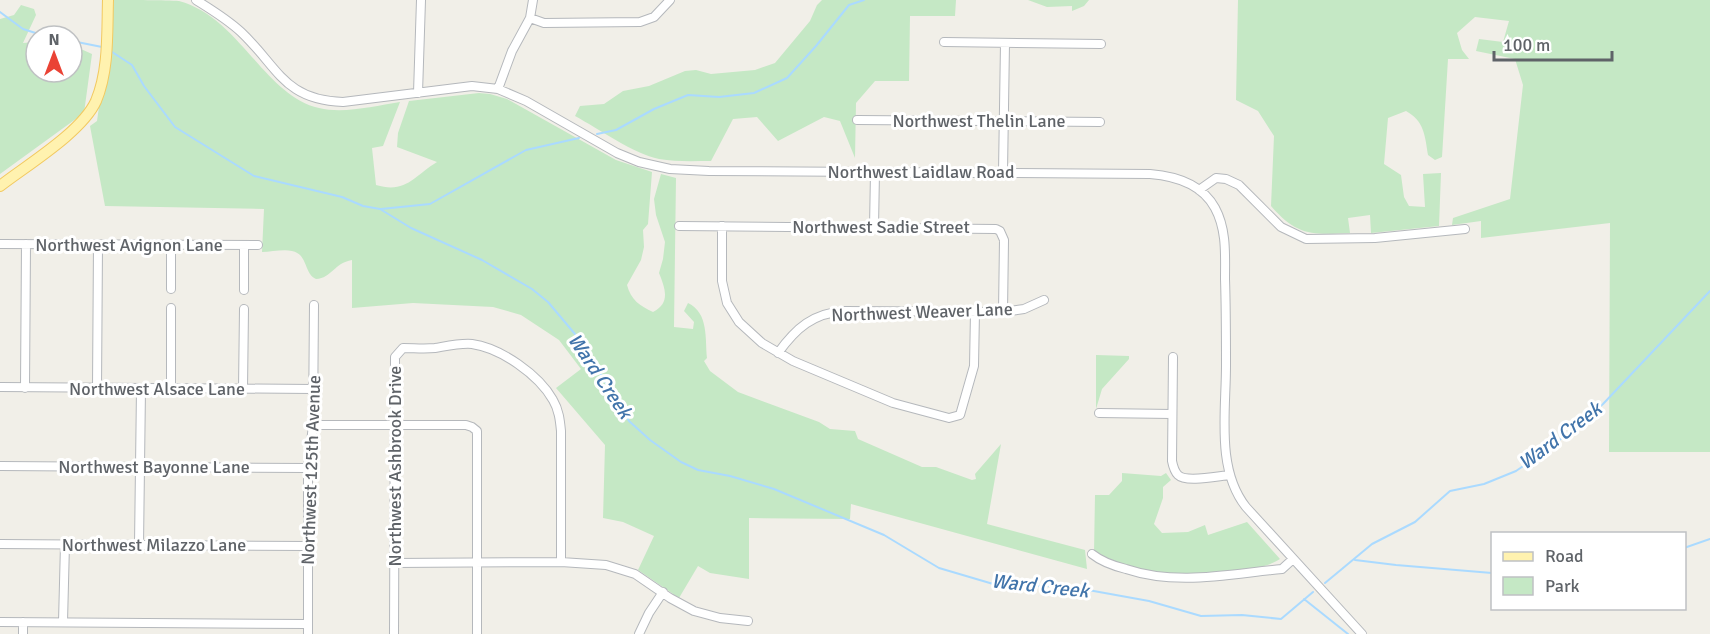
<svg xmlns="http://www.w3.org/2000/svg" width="1710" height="634" viewBox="0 0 1710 634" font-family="Signika,sans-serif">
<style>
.green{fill:#c5e8c5}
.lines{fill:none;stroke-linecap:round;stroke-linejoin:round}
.stream{stroke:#aadaff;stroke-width:2}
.minor-casing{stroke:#b5b8bc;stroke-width:10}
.major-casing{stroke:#f2c960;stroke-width:12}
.minor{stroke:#fff;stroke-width:8}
.major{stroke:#fff2af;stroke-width:10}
.labels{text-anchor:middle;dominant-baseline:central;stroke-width:6;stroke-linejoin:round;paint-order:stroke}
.street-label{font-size:18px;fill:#5f6368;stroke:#fff}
.water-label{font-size:20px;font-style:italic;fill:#4174aa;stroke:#fff}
</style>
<rect width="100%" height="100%" fill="#f1efe8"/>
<path class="green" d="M114 0C130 0 166 0 179 1 239 17 264 95 319 108 344 114 374 106 400 102L383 146 372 148 376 185C406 194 414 176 437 162L397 147 398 133 409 101 479 93 490 94 507 99 616 160 652 172 648 224 643 230 644 247 641 260 627 285C631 300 640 306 653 312 671 303 665 288 659 273L663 259 665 242 656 215 654 199 661 174 676 178 674 327 693 329 694 322 684 311 688 303C709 313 705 339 707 358L704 361 710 371 738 392 819 422 830 429 855 431 858 439 922 467H936L972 480 976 479 975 474 1001 444 987 524 1085 550 1087 569 851 504 850 519 749 518V579L710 573 698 566 679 598 638 570 654 536 623 522 603 518 605 445 556 388 581 369 559 340 521 315 493 307 413 303 352 308V260C334 263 332 278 316 279 304 274 308 254 292 251 283 249 271 252 262 252L264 209 105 206 90 126 97 121Z
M822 0H956L955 16H910L909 81H875L856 103 855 158 840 121 824 117 778 141 757 117 733 119 711 161C694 161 676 162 659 159 634 154 599 129 575 116L580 106 604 104 623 91 649 86 685 71 696 70 711 74 755 70 775 63 810 21 817 5Z
M1028 0H1089L1084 6 1072 11V6L1047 7Z
M1238 0H1710V452H1609L1610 223 1481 238V221L1452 225 1453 218 1510 199 1523 85 1515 59 1476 51 1479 39 1503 42 1509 21 1475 17 1457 33 1462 50 1469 59H1448L1442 157 1435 160 1428 155C1425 135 1424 121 1406 111L1388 118 1384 164 1401 175 1404 197 1409 206 1425 207 1423 174 1441 173 1439 226 1371 233 1370 215 1348 218 1350 233C1312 235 1297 236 1271 206L1274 136 1258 111 1236 100Z
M21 5 34 9 36 15 23 43 36 42V72H72V45L92 54 84 113 0 174V19L14 15Z
M1096 355 1129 356V359L1102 389 1096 409Z
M1122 473 1161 476 1166 473 1171 480 1163 487V498L1154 524 1162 533 1188 532 1205 525 1208 535 1247 522 1280 559C1256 576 1162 578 1133 570 1120 567 1107 559 1094 553L1095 495H1109L1122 481Z"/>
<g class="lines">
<path class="stream" d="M0 12 23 29 45 36
M72 41 102 47
M109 50 132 65 144 86 175 127 254 176 342 197 363 206 380 209 411 228 482 260 532 289 548 302 580 340 629 421 650 440 681 462 698 470 730 476 774 489 884 535 939 568 1000 586H1066L1149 601 1201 616 1242 615 1281 619 1313 592
M597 134 616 130 654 109 688 95 719 97 754 93 787 78 816 46 849 5 864 0
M381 209 430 204 526 150 579 138
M1684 548 1710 539
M1355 560 1396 565 1492 573
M1325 583 1372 544 1415 522 1450 491 1484 484 1516 471 1551 447 1603 404 1710 291
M1304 599 1348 634"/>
<g class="minor-casing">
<path id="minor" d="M196 0C212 10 227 19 241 32 279 68 284 100 343 102L472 86 498 89 526 101 617 153 639 162 670 169 709 171 1150 174C1175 176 1202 184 1215 208 1227 230 1225 256 1225 279 1226 308 1226 337 1226 366 1226 412 1216 469 1246 507L1362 634
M530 18 544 23 640 22 654 17 670 0
M944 42 1101 44
M498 89 512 51 530 18 533 0
M418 93 421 0
M857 120 1100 122
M1003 172 1005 43
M1199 190 1216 178 1226 179 1239 185 1281 227 1306 239 1375 238 1465 229
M679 226 996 229 1000 231 1004 240 1003 312
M722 226V281L727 303 739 322 762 343 793 361 893 403 949 418 960 415 974 366 975 312
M874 227 875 172
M0 244 258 245
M171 245V289
M244 290V245
M778 353C796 328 813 313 845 311L1003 312 1024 309 1044 300
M1173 357 1172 461C1173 466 1174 471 1178 475 1186 483 1218 476 1230 475
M0 387 314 389
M25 388 26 244
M97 388 98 245
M171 389V308
M243 389 244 309
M1099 413 1172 414
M313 425H466L472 427 477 431V634
M0 466 308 468
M0 544 308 546
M139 545 141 389
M1092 554C1102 562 1114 566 1126 569 1177 586 1229 574 1282 569L1293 559
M394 563 561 562 606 565 635 574 670 598 694 611 720 618 748 621
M0 622 308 624
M63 622 65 544
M23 634V622
M308 634V468L313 425 314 305
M394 634 395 357 403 348C414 348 424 349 435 348 447 346 460 343 472 344 501 348 539 375 553 400 559 410 560 421 561 431V562
M639 634 649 613 663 592"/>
</g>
<g class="major-casing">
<path id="major" d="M0 186C27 165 82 132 96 101 109 70 107 33 108 0"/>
</g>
<use href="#minor" class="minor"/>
<use href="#major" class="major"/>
</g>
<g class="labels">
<g class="street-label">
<text x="979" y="121">Northwest Thelin Lane</text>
<text x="921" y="172">Northwest Laidlaw Road</text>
<text x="881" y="227">Northwest Sadie Street</text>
<text x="129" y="245">Northwest Avignon Lane</text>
<text transform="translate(922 312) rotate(-2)">Northwest Weaver Lane</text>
<text x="157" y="389">Northwest Alsace Lane</text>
<text transform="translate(395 466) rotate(-90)">Northwest Ashbrook Drive</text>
<text x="154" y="467">Northwest Bayonne Lane</text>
<text transform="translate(311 470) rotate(-88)">Northwest 125th Avenue</text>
<text x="154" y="545">Northwest Milazzo Lane</text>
</g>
<g class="water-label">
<text transform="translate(600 376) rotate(56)">Ward Creek</text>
<text transform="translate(1560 436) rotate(-37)">Ward Creek</text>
<text transform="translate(1040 586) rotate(6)">Ward Creek</text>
</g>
</g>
<rect x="1491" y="532" width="195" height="78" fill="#ffffff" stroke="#bfc1c3" stroke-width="1.5"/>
<rect x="1503" y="552" width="30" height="9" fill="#fff2af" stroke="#bfc1c3" stroke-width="1.5"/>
<text x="1545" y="562" font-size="18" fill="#5f6368">Road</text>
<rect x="1503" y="577" width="30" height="18" fill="#c5e8c5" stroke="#bfc1c3" stroke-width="1.5"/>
<text x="1545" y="592" font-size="18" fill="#5f6368">Park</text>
<g transform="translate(54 54)"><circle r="28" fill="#ffffff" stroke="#bfc1c3" stroke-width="1.5"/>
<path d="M0-4.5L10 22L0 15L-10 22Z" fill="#ea4335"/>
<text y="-9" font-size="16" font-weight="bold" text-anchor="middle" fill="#5f6368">N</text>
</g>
<path d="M1494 51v9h118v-9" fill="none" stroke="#5f6368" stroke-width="3"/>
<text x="1503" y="51" font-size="18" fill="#5f6368" stroke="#ffffff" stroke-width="4.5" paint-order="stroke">100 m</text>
</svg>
